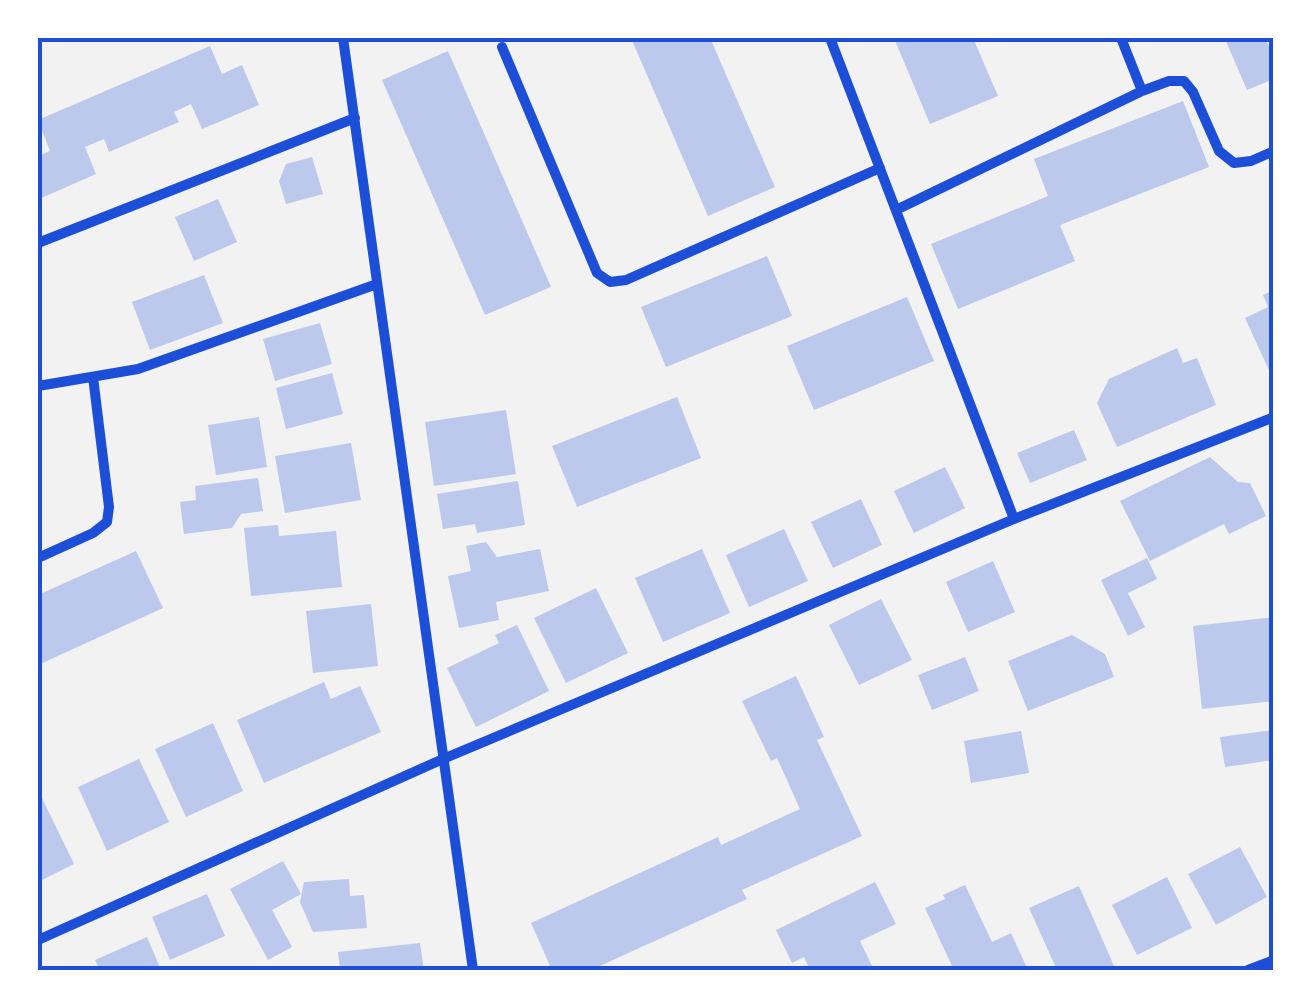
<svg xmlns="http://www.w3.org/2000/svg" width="1311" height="1008" viewBox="0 0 1311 1008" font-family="Manrope,sans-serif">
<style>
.building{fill:#bdc9ec}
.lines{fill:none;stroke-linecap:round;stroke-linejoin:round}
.minor{stroke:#1d4ed8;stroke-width:10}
.neatline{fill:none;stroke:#1d4ed8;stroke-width:4}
</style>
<rect width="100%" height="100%" fill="#f2f2f2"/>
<path class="building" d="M631 38H710L775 187 708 216Z
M894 38H973L998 96 930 124Z
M1228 38H1265L1274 58V79L1247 90 1225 39Z
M210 46 222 74 242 65 259 105 202 129 191 104 174 112 179 122 109 152 104 139 85 147 96 174 39 199 38 156 50 151 38 120Z
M448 51 551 287 485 315 382 80Z
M1183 101 1209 167 1060 225 1075 261 958 309 931 244 1048 196 1034 159Z
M312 157 323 194 286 204 279 181 286 164Z
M218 199 237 242 194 261 175 217Z
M767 256 792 316 666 367 641 307Z
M204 275 223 323 150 350 132 302Z
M1274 290V381L1245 318 1268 307 1263 295Z
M907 297 934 361 814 410 787 346Z
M320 323 332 364 275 381 263 339Z
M1177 348 1183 363 1197 358 1216 405 1117 447 1097 403 1109 379Z
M332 373 343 414 286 429 276 388Z
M677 397 701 458 577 507 552 446Z
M506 410 516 474 434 486 425 422Z
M259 417 267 467 216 475 208 425Z
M1074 430 1087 460 1030 483 1017 453Z
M351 443 361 500 285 513 275 456Z
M1210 457 1238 482 1250 483 1266 516 1229 534 1224 524 1150 561 1120 501Z
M945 467 965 508 914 533 894 491Z
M258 478 263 511 241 514 232 528 184 534 180 502 196 500 195 486Z
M518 481 525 525 477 533 475 524 443 529 437 494Z
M861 499 882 545 833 568 811 522Z
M278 525 279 536 336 531 342 587 251 596 244 528Z
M784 529 808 581 749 607 726 555Z
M486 542 497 557 540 549 549 591 496 602 499 620 459 628 448 576 471 571 466 546Z
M702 549 730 613 663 642 635 578Z
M136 551 163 608 38 665V595Z
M1147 558 1157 579 1128 593 1145 627 1128 636 1101 580Z
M993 561 1015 612 968 632 946 582Z
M596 588 628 653 566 683 534 618Z
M881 599 912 660 859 685 829 625Z
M371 604 378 666 313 673 306 611Z
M1274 617V701L1202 709 1193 626Z
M517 625 549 691 476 727 447 668 499 643 495 635Z
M1072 635 1105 654 1114 677 1028 711 1008 661Z
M965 657 979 691 932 710 918 675Z
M796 676 824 737 817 740 862 836 742 890 747 899 591 970H552L531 923 718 837 721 845 800 809 777 758 771 761 742 701Z
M324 682 331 699 360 686 381 732 264 783 237 720Z
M213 723 243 791 186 817 155 749Z
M1274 730V760L1225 767 1220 737Z
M1021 731 1029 773 971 783 964 741Z
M139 759 169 822 107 851 78 787Z
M41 796 74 864 38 882V798Z
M1240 847 1267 897 1216 925 1188 874Z
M283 861 301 894 272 910 292 947 268 960 230 889Z
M1167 877 1192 928 1137 955 1112 905Z
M349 879 350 896 364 895 367 928 313 932 300 902 304 882Z
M875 882 896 924 860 941 874 970H810L804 957 792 963 776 930Z
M965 885 992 942 1011 933 1028 970H944L952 966 925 908 945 899 943 895Z
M1079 886 1114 966 1104 970H1057L1029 908Z
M207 894 225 936 170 960 152 917Z
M147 937 161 970H100L95 960Z
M420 943 424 970H340L338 952Z"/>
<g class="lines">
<path class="minor" d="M343 38 473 970
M830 38 1014 519
M502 47 597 273 610 282 626 280 880 168
M1142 91 1169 81H1184L1193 92 1219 151 1234 163 1251 161 1274 151
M896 210 1142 91 1121 38
M38 243 355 118
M38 386 138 369 377 284
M38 558 93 533 107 522 109 507 93 377
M38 940 443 759 1014 519 1274 417
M1248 970 1274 960"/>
</g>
<rect width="1311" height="1008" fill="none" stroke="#ffffff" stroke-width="80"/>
<rect x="40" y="40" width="1231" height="928" class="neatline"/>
</svg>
